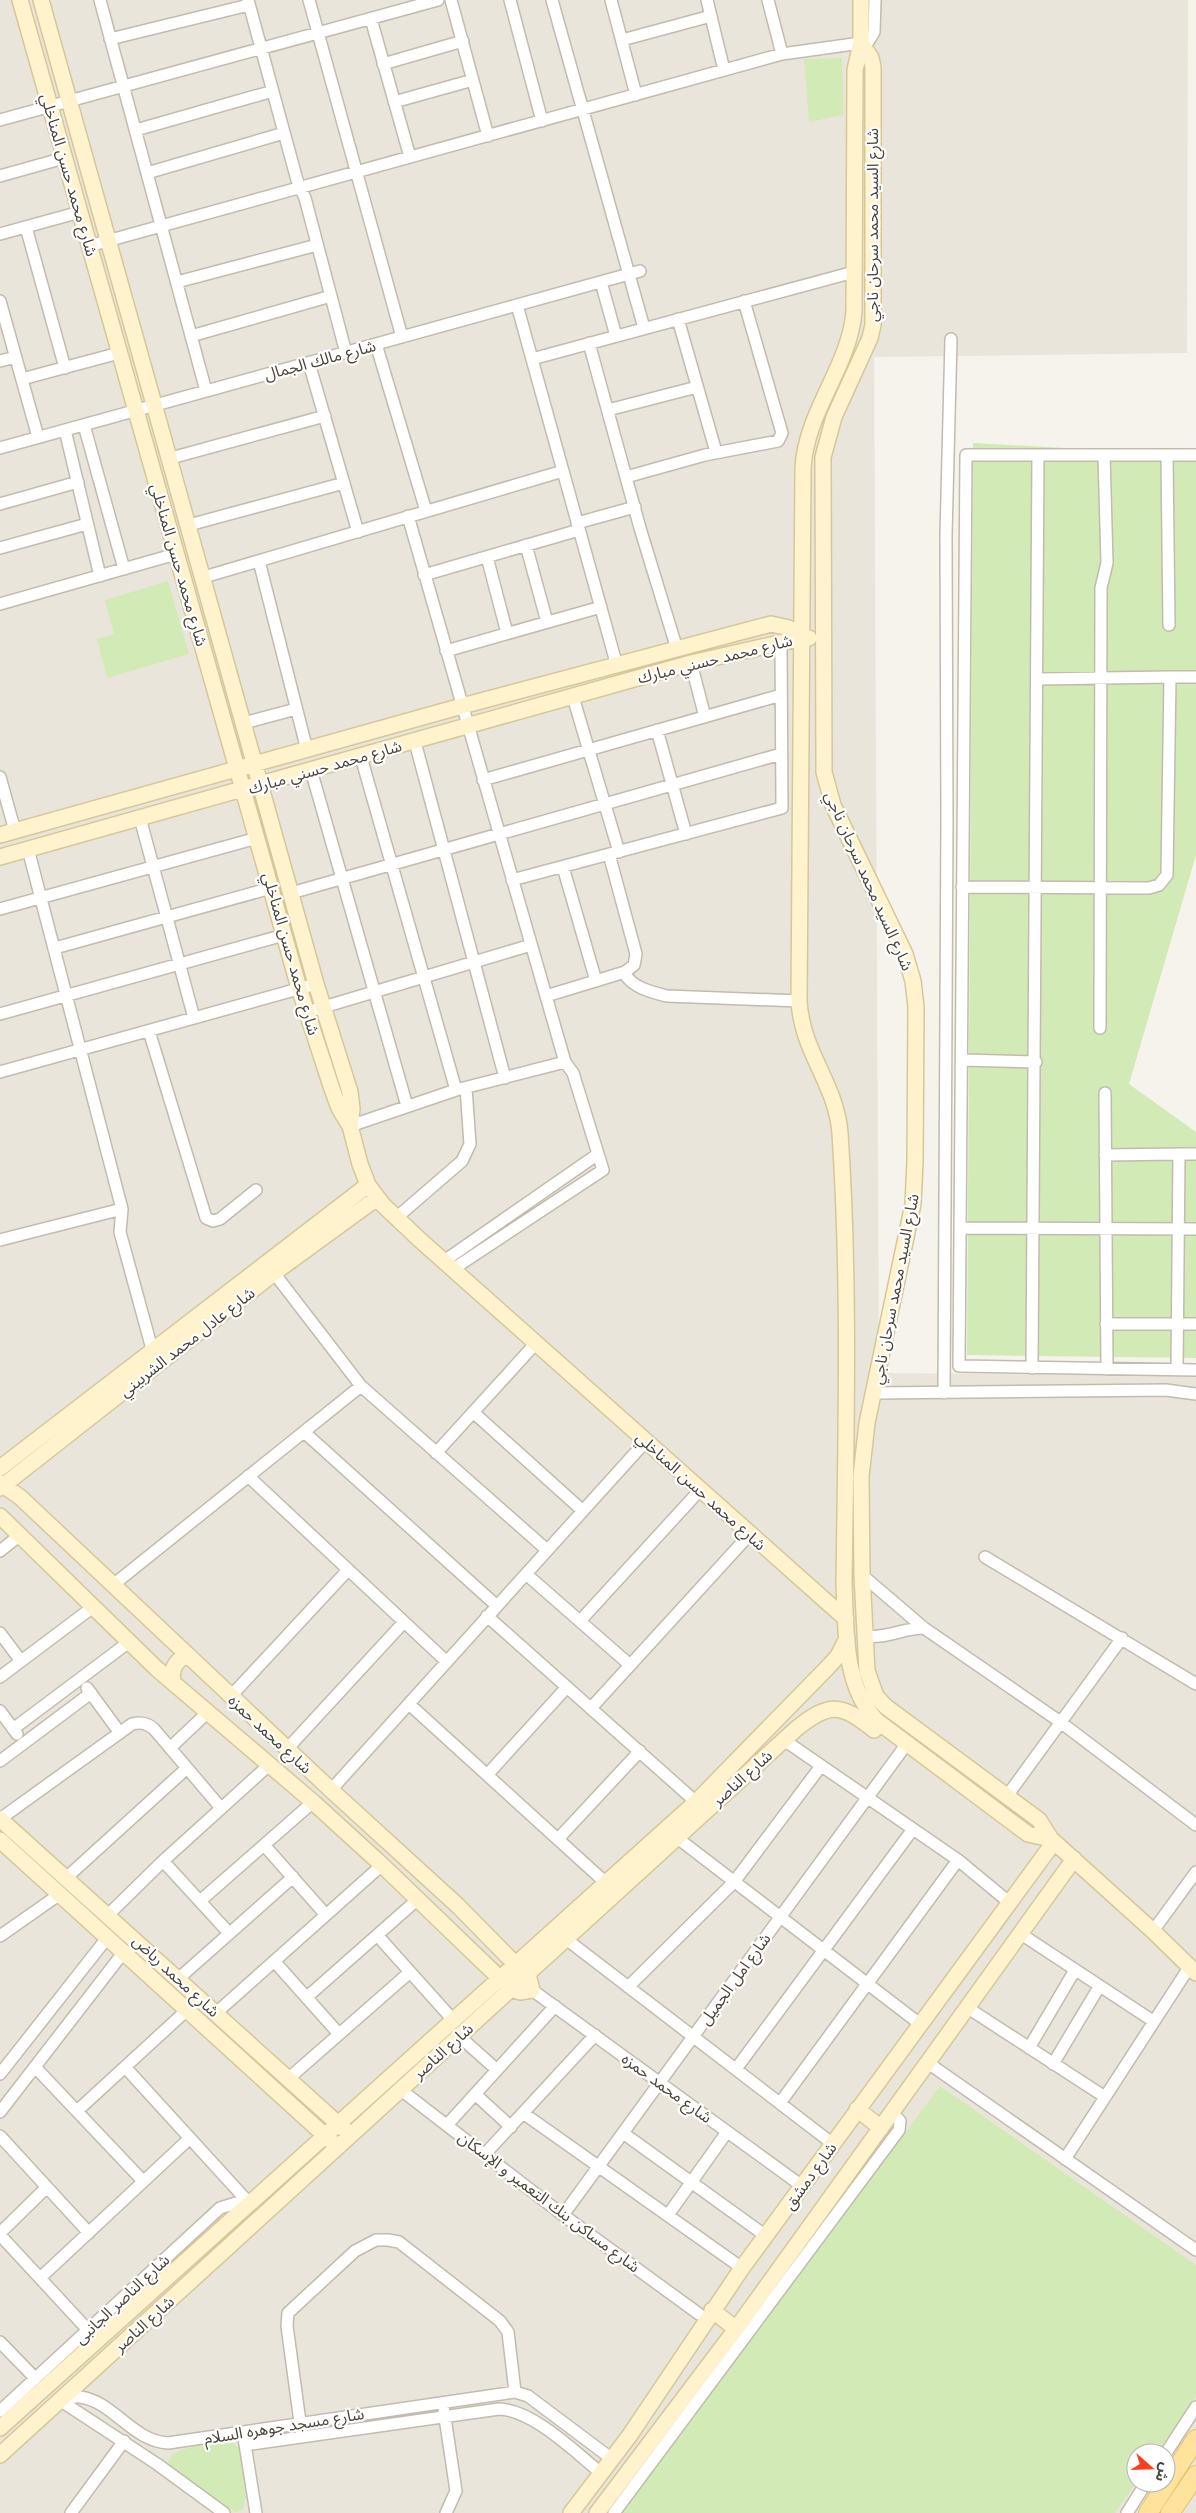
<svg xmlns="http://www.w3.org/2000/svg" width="1196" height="2513" viewBox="0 0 1196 2513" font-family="'Fira Sans','Noto Sans Arabic',sans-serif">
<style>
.residential{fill:#eae5da;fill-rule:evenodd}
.green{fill:#d2eab5}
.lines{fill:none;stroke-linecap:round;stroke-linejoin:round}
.street-casing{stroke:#c2bbae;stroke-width:14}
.secondary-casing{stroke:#d6c79b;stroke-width:18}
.primary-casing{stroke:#e6c16a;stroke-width:20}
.street{stroke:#fff;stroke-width:11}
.secondary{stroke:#fff3cd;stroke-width:15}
.primary{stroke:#ffe39c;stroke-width:18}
.labels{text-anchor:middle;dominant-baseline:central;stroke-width:4.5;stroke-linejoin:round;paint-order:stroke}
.street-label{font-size:16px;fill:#4b4439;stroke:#fff}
</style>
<rect width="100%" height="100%" fill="#f6f3ec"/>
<path class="residential" d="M0 0H1188L1187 353 874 357 879 1373 1196 1376V2513H0ZM1136 2453H1166V2483H1136Z"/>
<path class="green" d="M842 58 844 115 809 122 804 59Z
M973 443 1196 455V855L1129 1084 1196 1132V1358L967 1355Z
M168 581 189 654 107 678 97 639 114 634 105 600Z
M940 2086 1196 2265V2397L1157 2453H1136V2483L1115 2513H620Z
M232 2443 240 2449 246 2495 243 2509 236 2512 223 2506 171 2467 168 2462C172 2444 216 2445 232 2443Z"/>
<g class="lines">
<g class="street-casing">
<path id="street" d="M100 0 206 391
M248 0 297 180 305 198 346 353
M309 0 402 337
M451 0 488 136
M510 0 542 121
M552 0 644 328
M611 0 636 95
M707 0 724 70
M768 0 782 54
M371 19 410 157
M110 39 249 5
M622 40 711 16
M383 64 463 41
M394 102 473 80
M0 120 438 0
M136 130 273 91
M147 173 284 133
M0 176 64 158
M26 227 65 368
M0 234 80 212
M89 246 782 54 868 42 874 32 875 0
M177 282 317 245
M601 282 616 336
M0 301 38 437
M517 305 617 666
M678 319 716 452
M191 336 331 296
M589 343 640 528 677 649
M376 344 426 511
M532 359 854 272
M0 361 16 357
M309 363 358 532
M22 379 119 353
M608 410 697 387
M84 425 124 569
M65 430 100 576
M0 448 640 271
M1196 455H966L959 1366 1196 1370
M1167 456 1169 625
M171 458 325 416
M626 477 705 455 778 441 782 433 744 301
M0 504 78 482
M408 516 565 1062 573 1073 603 1170 453 1269
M577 523 635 507
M189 525 344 483
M526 545 547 622
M0 548 87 524
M487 557 507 633
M259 561 307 750
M424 575 579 530
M204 577 563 471
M0 604 176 554
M446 651 601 607
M691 663 705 717
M1037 679 1170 677
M573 697 619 852
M244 723 296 709
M657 730 686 834
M415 742 505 1078
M361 757 456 1090
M311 770 407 1106
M0 777 15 831
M483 780 781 695
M140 818 194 1018
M28 849 122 1209 120 1232 152 1349
M563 867 596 981
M512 880 782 808 781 643
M962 887 1149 888 1159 885 1167 875 1170 677H1196
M291 893 781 754
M0 909 257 838
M55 948 271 888
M624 973C633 988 651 992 667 996L799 1001
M546 996 625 972 634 965 636 954 609 854
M307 1012 531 945
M0 1014 284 935
M1100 1028 1101 588 1107 563 1104 455
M149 1031 206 1218 213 1221 220 1219 256 1190
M962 1060 1036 1062
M0 1072 316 984
M1105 1093 1107 1369
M350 1126 456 1090 565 1062
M1179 1154H1196
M1105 1155 1179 1154 1177 1369
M396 1218 462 1161 470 1144 466 1088
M961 1228 1196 1229
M0 1240 122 1209
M444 1261 598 1154
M274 1273 361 1386 547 1550
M1106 1324H1196
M1032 1368 1038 455
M875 1393 1166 1390 1196 1394
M944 1393 947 819 946 535 951 339
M473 1412 583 1511
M304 1432 497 1606
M436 1453 536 1343
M248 1476 447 1662
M0 1551 20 1535
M985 1557 1196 1684
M526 1574 630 1665
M862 1575 924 1628 1059 1721 1196 1825
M113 1585 361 1386
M487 1616 696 1802
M580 1621 700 1490
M0 1633 21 1661
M866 1636C885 1639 904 1628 924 1628
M0 1677 93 1607
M87 1688 120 1733
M231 1696 348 1570
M409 1704 606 1883
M591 1708 750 1534
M0 1711 17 1734
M13 1729 129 1642
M784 1740 958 1860 1010 1903
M170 1748 207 1713
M287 1749 404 1622
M0 1761 91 1693
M487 1775 567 1687
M331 1790 646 1441
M1007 1796 1122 1638
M0 1819 132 1724C141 1722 147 1723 154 1729L221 1808
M676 1837 920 2024
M558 1839 640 1751
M264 1845 326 1915
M163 1861 229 1933
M66 1878 187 1768
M200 1901 313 1802
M108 1915 163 1861 269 1765
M1153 1931 1196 1872
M1021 1934 1153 2021
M377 1935 454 2021
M0 1936 60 1894
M566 1939 833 2144
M274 1961 339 2034
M178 1979 293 1877
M628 1987 734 1882 821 1766
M532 1990 802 2186
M307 1997 418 1899
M968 2008 1105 2097
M216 2013 382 1865
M459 2036 497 2070
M1029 2048 1075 1970
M928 2063 1196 2250
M1053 2064 1099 1987
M35 2067 143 2181
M125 2067 250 2204
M736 2069 913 1829
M0 2074 107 1938
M288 2079 410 1972
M401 2090 563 2215 699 2314
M475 2094 511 2127
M780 2103 958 1860
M77 2111 187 2010
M0 2112 123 1953
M523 2113 742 2268
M447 2125 555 2006
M623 2133 766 2236
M0 2136 89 2233
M485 2154 595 2035
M1065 2159 1190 1966
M563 2215 908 1742
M668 2215 727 2132
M0 2233 47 2187
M0 2235 88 2330
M40 2278 190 2138
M0 2342 35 2378
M61 2401C67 2400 74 2396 80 2397 113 2401 132 2441 168 2443L515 2392 528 2396 612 2459
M61 2401 157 2464 224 2513
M0 2411 220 2208 236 2203 250 2204
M444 2411 456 2491 446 2513
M302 2437 287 2326 288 2313 355 2251 376 2240H388L399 2242 500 2321 508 2332 515 2392
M244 2438 256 2513
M245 2445 499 2409C533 2410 575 2452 601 2473
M1166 2453 1196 2407
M71 2513 124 2441
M614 2513 899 2130 900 2121 892 2113
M1127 2513 1146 2483"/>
</g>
<g class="secondary-casing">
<path id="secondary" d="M20 0 299 988 332 1089 339 1108 350 1126 360 1164 368 1185 383 1205 420 1240 846 1619
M41 0 316 984 350 1092 352 1109 350 1126
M861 0V43L855 70 854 312C849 368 806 411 803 468L799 1001C802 1053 836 1083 840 1133 850 1282 846 1434 844 1583 846 1630 843 1685 877 1721L1028 1834 1051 1839
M861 43 871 58 873 67V325L870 338 834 417 823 457 824 772 833 805 905 954 913 981 916 1007 915 1162 913 1204 867 1423 861 1476 862 1575 867 1671 876 1696 885 1706 1039 1820 1051 1839 1153 1931 1196 1973
M0 835 462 706 771 624 789 628 801 638
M0 857 691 663 801 638H809
M0 1468 368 1185
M0 1483 20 1497 331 1790 457 1905 529 1978 532 1990 520 1992 511 1989 382 1865 313 1802 157 1669 0 1516
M0 1488 274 1273 377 1198
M174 1684C169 1671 175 1661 187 1655
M0 1819 346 2131
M0 1840 332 2142
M857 2109 881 2128
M712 2310 736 2329
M0 2428 696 1802 828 1667 838 1656 847 1638
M0 2455 796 1729C829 1702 841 1703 874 1730
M571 2513 630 2435 742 2268 1054 1842
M597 2513 736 2329 1074 1859"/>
</g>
<g class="primary-casing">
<path id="primary" d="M1148 2513 1196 2439
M1170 2513 1196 2475"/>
</g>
<use href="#street" class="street"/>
<use href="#secondary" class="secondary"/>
<use href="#primary" class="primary"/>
</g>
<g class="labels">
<g class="street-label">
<text transform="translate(69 175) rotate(74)">شارع محمد حسن المناخلي</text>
<text transform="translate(872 225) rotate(-90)">شارع السيد محمد سرحان ناجي</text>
<text transform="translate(320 360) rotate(-15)">شارع مالك الجمال</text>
<text transform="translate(179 565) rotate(74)">شارع محمد حسن المناخلي</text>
<text transform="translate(715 659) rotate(-14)">شارع محمد حسني مبارك</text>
<text transform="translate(325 767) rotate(-16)">شارع محمد حسني مبارك</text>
<text transform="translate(869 881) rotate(66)">شارع السيد محمد سرحان ناجي</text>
<text transform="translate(291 954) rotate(74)">شارع محمد حسن المناخلي</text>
<text transform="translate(895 1289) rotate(-79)">شارع السيد محمد سرحان ناجي</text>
<text transform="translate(187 1342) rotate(-38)">شارع عادل محمد الشربيني</text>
<text transform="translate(701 1491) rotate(42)">شارع محمد حسن المناخلي</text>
<text transform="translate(270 1734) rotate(43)">شارع محمد حمزه</text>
<text transform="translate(742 1778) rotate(-42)">شارع الناصر</text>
<text transform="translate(176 1976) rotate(43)">شارع محمد رياض</text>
<text transform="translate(735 1979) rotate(-54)">شارع امل الجميل</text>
<text transform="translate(443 2051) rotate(-42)">شارع الناصر</text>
<text transform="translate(667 2088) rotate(36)">شارع محمد حمزه</text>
<text transform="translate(810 2176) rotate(-54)">شارع دمشق</text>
<text transform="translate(549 2202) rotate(37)">شارع مساكن بنك التعمير و الإسكان</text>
<text transform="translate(122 2299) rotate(-43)">شارع الناصر الجانبى</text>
<text transform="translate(144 2324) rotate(-42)">شارع الناصر</text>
<text transform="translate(284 2426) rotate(-9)">شارع مسجد جوهره السلام</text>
</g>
</g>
<g transform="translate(1151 2468) rotate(110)"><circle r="24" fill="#ffffff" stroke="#b7b4b0"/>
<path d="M0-4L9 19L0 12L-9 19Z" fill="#fc3f1d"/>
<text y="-8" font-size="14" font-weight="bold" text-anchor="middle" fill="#4b4439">ش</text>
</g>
</svg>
